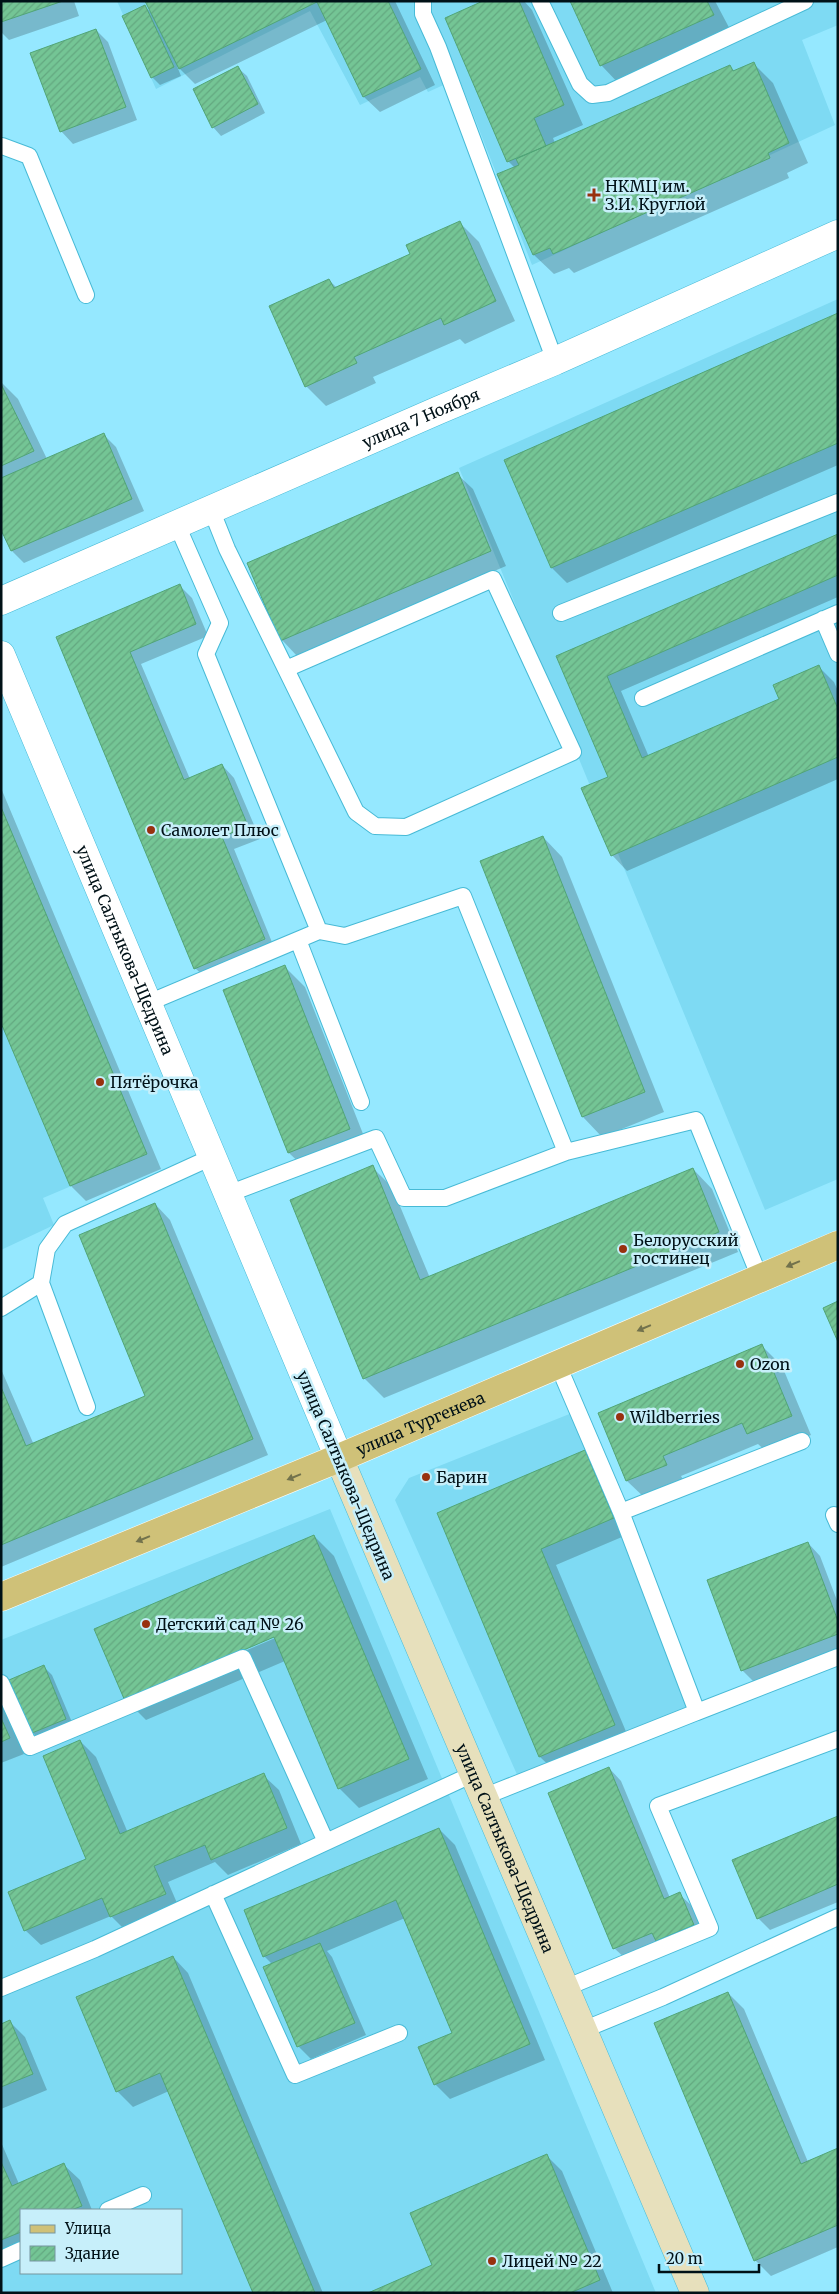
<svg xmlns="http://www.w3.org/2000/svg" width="839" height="2294" viewBox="0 0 839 2294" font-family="Merriweather,serif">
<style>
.built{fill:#7edaf3;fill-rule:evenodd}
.shadow{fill:#0003;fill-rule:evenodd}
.building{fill:url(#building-hatch);stroke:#51a576}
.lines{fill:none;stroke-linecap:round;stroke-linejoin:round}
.lane-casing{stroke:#47bad6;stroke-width:18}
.street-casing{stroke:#47bad6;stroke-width:29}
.secondary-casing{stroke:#47bad6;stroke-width:29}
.primary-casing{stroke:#fff;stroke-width:29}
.lane{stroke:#fff;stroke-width:16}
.street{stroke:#fff;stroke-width:28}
.secondary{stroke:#e7e0bc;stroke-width:28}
.primary{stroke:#cfc178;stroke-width:28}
.oneway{fill:#72724c}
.poi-dot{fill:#98310f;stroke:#c7effa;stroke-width:2}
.labels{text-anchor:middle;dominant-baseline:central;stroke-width:5;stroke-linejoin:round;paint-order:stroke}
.poi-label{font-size:16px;fill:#001117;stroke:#c7effa;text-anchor:start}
.street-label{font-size:16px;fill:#001117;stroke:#c7effa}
</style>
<defs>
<pattern id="building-hatch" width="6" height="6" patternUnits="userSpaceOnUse" patternTransform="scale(1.25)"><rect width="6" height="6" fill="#74c595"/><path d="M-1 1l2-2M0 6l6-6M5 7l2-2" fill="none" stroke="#63a880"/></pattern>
</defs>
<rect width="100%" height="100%" fill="#95e8ff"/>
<path class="built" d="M117 1H838V25L802 40 835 125 532 265 459 78 428 92 420 77 360 105 310 11 156 89Z
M838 299V1179L765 1210 459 468Z
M1 807 147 1154 43 1198 54 1225 1 1250Z
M582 1409 701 1717 523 1788 395 1500 409 1478Z
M330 1509 656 2293H1V1640ZM21 2210H181V2273H21Z"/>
<path class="shadow" d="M1 1H74L79 16 9 40 1 32Z
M147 1H395L435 85 380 112 364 97 327 20 195 84 177 66 181 76 160 85 152 77 145 6 153 15Z
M486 1H524L532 10 583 125 553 138 555 143 730 66 735 72 753 63 773 83 808 163 787 173 789 178 574 273 569 268 554 274 534 255 515 168 508 161 446 19Z
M571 1H715L733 35 621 86 602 66Z
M96 30 108 42 137 120 73 144 61 131Z
M238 68 247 76 265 113 221 136 213 127Z
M459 222 479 242 515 321 465 344 460 339 373 377 376 383 326 406 306 386 329 280 337 288 412 254Z
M838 315V465L567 583 552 568 505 460Z
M1 382 18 399 47 459 104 435 116 447 144 511 24 563 12 551 1 527Z
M457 474 473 489 506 566 297 656 282 640Z
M838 535V597L621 691 649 757 780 700 819 667 834 682 838 691V779L627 871 612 855 610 777 558 657Z
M180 586 192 598 208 636 141 664 190 779 222 765 234 778 260 839 234 849 276 952 208 980 195 968 57 638Z
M1 788 161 1169 86 1201 71 1186 1 1020Z
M543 837 562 857 664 1112 602 1137 583 1117 482 862Z
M285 967 305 987 369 1149 309 1172 289 1153 225 991Z
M372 1167 392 1187 430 1278 693 1169 712 1189 738 1252 384 1398 364 1378Z
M155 1204 170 1220 268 1455 1 1567V1369L34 1445 147 1397Z
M762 1346 782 1366 811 1435 768 1453 758 1444 681 1476 686 1485 647 1500 627 1481 599 1413Z
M585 1452 601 1467 629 1534 556 1565 630 1741 556 1772 540 1757 438 1514Z
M314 1536 334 1556 428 1779 359 1808 339 1788 285 1661 146 1720 126 1700ZM279 1634 280 1636 134 1698Z
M808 1543 820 1556 838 1603V1651L754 1682 742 1670Z
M43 1666 52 1675 74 1727 41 1741 33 1733Z
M1 1699 24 1754 1 1763Z
M80 1741 96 1757 128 1833 263 1775 279 1790 301 1844 228 1875 215 1862 168 1882 180 1910 127 1932 111 1916 41 1945 25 1930 87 1860Z
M609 1768 621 1781 670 1898 679 1894 692 1906 705 1938 627 1960 614 1948Z
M838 1817V1902L770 1930 758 1918Z
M439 1829 455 1845 545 2060 450 2099 435 2084 453 2034 405 1918 327 1951 332 1957 366 2035 311 2059 299 2047 265 1968 272 1964 264 1956Z
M173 1957 188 1973 323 2293H255L169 2091 133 2107 117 2091Z
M728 1993 744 2009 808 2162 838 2149V2247L771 2276 755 2260Z
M10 2022 25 2037 47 2090 1 2109V2025Z
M1 2142 19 2184 64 2165 80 2180 92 2210H21V2253L1 2262Z
M547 2156 562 2171 613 2293H371L434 2266Z"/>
<path class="building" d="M1 1H63L1 22Z
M145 1H388L421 69 363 97 317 2 179 69Z
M483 1H519L564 105 534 118 546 146 507 162 445 18Z
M570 1H707L714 15 600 66Z
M145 5 174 67 151 78 122 16Z
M96 29 126 107 60 132 30 53Z
M754 62 789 143 768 153 770 158 553 254 550 248 533 255 497 174 519 165 516 159 730 65 733 71Z
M238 66 258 104 212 128 193 89Z
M460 221 496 301 444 325 441 318 354 357 357 363 305 387 269 306 329 279 334 288 410 254 406 245Z
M838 313V443L551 568 504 460Z
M1 384 34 451 1 466Z
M104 433 132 499 11 551 1 530V478Z
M458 472 491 551 280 641 247 563Z
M838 534V575L607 676 642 758 779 699 773 685 819 665 838 709V757L611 856 581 788 608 777 556 656Z
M180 584 196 624 130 652 184 780 222 764 248 826 222 837 265 939 194 969 56 637Z
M1 807 147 1154 70 1186 1 1023Z
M543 836 645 1092 582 1117 480 861Z
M285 965 350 1129 288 1153 223 990Z
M373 1165 420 1280 693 1168 719 1232 363 1379 290 1200Z
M155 1203 253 1439 1 1545V1387L26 1446 145 1396 79 1235Z
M838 1301V1342L823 1308Z
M762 1344 792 1416 747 1434 742 1423 663 1456 667 1465 626 1481 598 1413Z
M585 1450 614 1518 541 1549 615 1725 539 1757 437 1513Z
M314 1535 409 1759 338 1789 274 1637 125 1701 94 1629Z
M808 1542 838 1621V1634L741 1671 707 1580Z
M44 1665 66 1719 32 1733 9 1680Z
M1 1718 10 1738 1 1742Z
M80 1740 120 1834 264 1773 287 1828 211 1860 205 1845 154 1866 166 1894 110 1917 102 1898 24 1931 8 1892 86 1859 43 1756Z
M609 1767 664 1899 680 1892 694 1925 656 1941 652 1933 613 1949 548 1793Z
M838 1816V1884L757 1919 732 1860Z
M439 1828 530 2044 434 2085 418 2047 452 2033 396 1900 263 1957 244 1910Z
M320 1943 355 2023 297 2047 263 1967Z
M173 1956 251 2140 315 2293H253L160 2073 116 2092 76 1997Z
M728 1992 801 2164 838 2148V2225L754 2261 654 2023Z
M10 2020 33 2074 1 2087V2024Z
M547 2154 600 2280 570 2293H368L432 2265 410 2213Z
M1 2162 12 2186 64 2163 82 2206 71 2210H21V2232L1 2240Z"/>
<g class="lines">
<g class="lane-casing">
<path id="lane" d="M423 1V14L438 47 555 361
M540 1 580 84 592 95 608 93 805 1
M2 146 29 156 86 295
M211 509 227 549 356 812 375 826 406 827 573 752 493 579 286 669
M561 613 838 502
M823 619 838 654
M643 698 838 613
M298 940 361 1102
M148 1003 319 931 206 654 220 623 177 525
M566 1152 696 1120 760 1278
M228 1194 376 1138 404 1198H445L566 1152 463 896 345 936 319 931
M41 1283 47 1249 65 1224 212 1157
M1 1308 41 1283 87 1407
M621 1512 802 1441
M834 1515 838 1524
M1 1683 30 1747 243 1658 326 1842
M697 1712 838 1657
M483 1797 697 1712 621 1512 558 1365
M213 1894 295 2075 399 2033
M1 1988 95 1949 473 1774
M565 1988 710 1928 658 1806 838 1739
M583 2030 663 1997 838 1917
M108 2210 143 2195
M1 2259 21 2250"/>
</g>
<g class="street-casing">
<g id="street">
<path id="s1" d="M1 601 439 410 555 361 838 234"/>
<path id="s2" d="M1 655 339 1458"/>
</g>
</g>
<g class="secondary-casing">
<g id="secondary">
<path id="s3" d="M339 1458 695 2293"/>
</g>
</g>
<g class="primary-casing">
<g id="primary">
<path id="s4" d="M1 1597 339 1458 838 1245"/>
</g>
</g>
<use href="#lane" class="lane"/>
<use href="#street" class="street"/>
<use href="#secondary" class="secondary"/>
<use href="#primary" class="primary"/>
</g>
<defs><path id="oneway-solid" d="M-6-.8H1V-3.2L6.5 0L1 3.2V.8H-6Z" transform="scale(1.25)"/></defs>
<g class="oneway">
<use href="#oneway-solid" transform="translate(793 1264) rotate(157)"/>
<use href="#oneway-solid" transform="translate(644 1328) rotate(157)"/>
<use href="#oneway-solid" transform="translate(294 1477) rotate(158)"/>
<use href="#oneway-solid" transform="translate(143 1539) rotate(158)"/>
</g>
<g class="poi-dot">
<path d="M591.5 187.5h5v5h5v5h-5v5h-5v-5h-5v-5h5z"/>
<circle cx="151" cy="830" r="5"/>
<circle cx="100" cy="1082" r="5"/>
<circle cx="623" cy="1249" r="5"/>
<circle cx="740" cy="1364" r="5"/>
<circle cx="620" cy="1417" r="5"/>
<circle cx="426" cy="1477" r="5"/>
<circle cx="146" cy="1624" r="5"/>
<circle cx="492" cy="2261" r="5"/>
</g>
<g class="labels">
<g class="poi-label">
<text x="605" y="186">НКМЦ им.<tspan x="605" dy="18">З.И. Круглой</tspan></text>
<text x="161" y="830">Самолет Плюс</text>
<text x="110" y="1082">Пятёрочка</text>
<text x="633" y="1240">Белорусский<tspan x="633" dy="18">гостинец</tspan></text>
<text x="750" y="1364">Ozon</text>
<text x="630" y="1417">Wildberries</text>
<text x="436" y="1477">Барин</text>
<text x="156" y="1624">Детский сад № 26</text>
<text x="502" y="2261">Лицей № 22</text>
</g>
<g class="street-label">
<text stroke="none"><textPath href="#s1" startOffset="458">улица 7 Ноября</textPath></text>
<text stroke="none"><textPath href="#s2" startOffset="320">улица Салтыкова-Щедрина</textPath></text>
<text stroke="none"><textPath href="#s4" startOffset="454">улица Тургенева</textPath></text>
<text transform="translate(346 1475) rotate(67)">улица Салтыкова-Щедрина</text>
<text stroke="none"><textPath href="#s3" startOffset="424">улица Салтыкова-Щедрина</textPath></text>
</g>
</g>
<rect width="839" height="2294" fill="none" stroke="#001117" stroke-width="5"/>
<rect x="20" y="2209" width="162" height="65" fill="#c7effa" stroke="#77969f"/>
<rect x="30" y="2225" width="25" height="8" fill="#cfc178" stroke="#77969f"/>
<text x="65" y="2234" font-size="15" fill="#001117">Улица</text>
<rect x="30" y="2246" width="25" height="15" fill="url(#building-hatch)" stroke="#77969f"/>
<text x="65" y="2259" font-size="15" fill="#001117">Здание</text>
<path d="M659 2264v8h100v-8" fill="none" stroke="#001117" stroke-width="2.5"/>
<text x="666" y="2264" font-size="15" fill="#001117" stroke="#c7effa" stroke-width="4" paint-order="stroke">20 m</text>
</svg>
